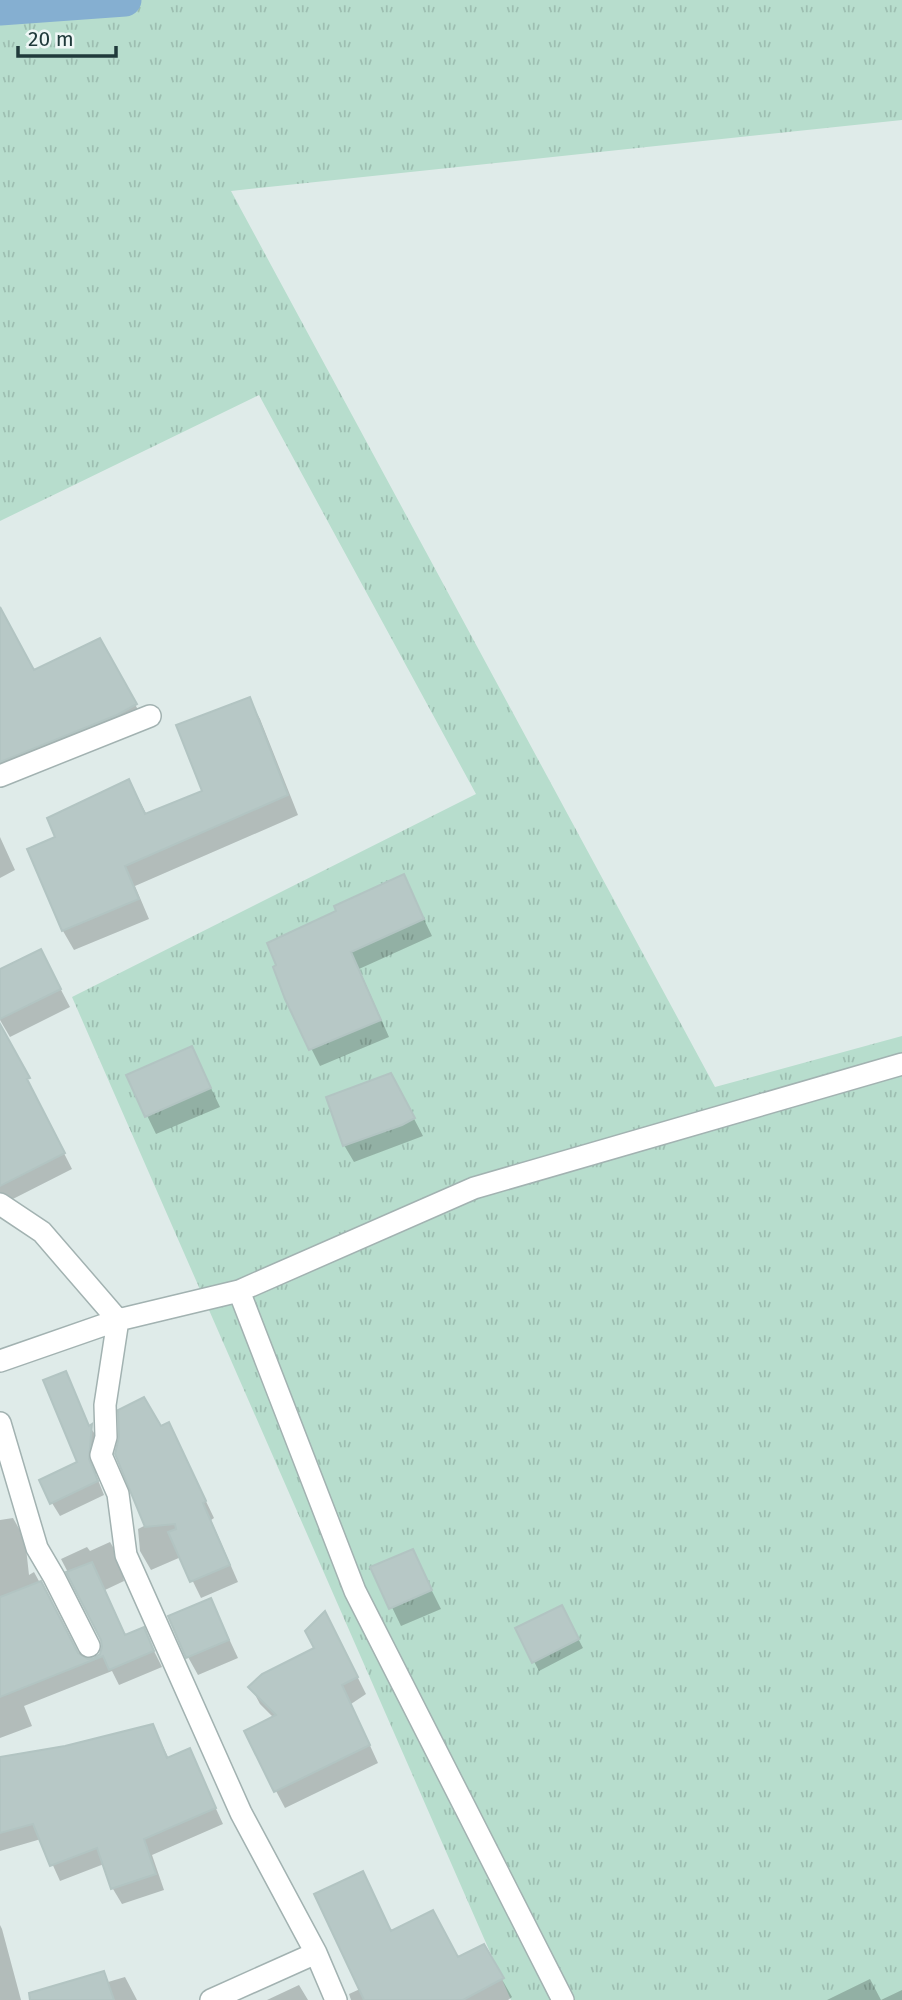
<svg xmlns="http://www.w3.org/2000/svg" width="902" height="2000" viewBox="0 0 902 2000" font-family="'Fira Sans',sans-serif">
<style>
.grass{fill:url(#grass-tufts)}
.shadow{fill:#0003}
.lines{fill:none;stroke-linecap:round;stroke-linejoin:round}
.canal{stroke:#85afd1;stroke-width:33}
.building{fill:#b7c8c6;stroke:#b2c4c2;stroke-width:2}
.street-casing{stroke:#a2b2b1;stroke-width:24}
.street{stroke:#fff;stroke-width:21}
</style>
<defs>
<pattern id="grass-tufts" width="24" height="20" patternUnits="userSpaceOnUse" patternTransform="scale(1.75)"><rect width="24" height="20" fill="#b7ddcd"/><path d="M3 7l-1-3M5 7V3M7 7l1-3M15 17l-1-3M17 17v-4M19 17l1-3" fill="none" stroke="#9dbeb1"/></pattern>
</defs>
<rect width="100%" height="100%" fill="#dfebe9"/>
<path class="grass" d="M0 0H902V120L231 191 715 1087 902 1036V2000H511L72 997 476 794 259 395 0 521Z"/>
<path class="shadow" d="M0 610 34 672 99 641 145 722 0 777Z
M249 699 260 719 298 815 135 886 149 919 74 950 63 931 29 849 57 838 129 781 147 815 204 792Z
M0 837 15 870 0 878Z
M403 876 432 936 359 969 389 1037 320 1066 286 998 278 966 338 912Z
M50 969 70 1007 10 1037 0 1020V971Z
M192 1048 220 1107 156 1134 128 1076Z
M400 1092 423 1136 354 1162 344 1145Z
M41 1108 72 1169 3 1204 0 1198V1111Z
M65 1373 90 1427 99 1440 96 1475 104 1495 60 1516 52 1503 80 1463Z
M160 1428 177 1441 214 1518 211 1520 238 1582 201 1598 181 1557 151 1570 140 1551 138 1529 146 1525Z
M13 1518 22 1534 26 1548 29 1575 34 1572 81 1658 87 1661 96 1659 102 1653 103 1640 61 1559 87 1547 90 1551 110 1542 119 1557 124 1581 105 1590 126 1636 143 1629 162 1667 119 1685 112 1671 24 1706 32 1726 0 1738V1520Z
M412 1551 441 1609 401 1626 373 1568Z
M211 1600 238 1658 198 1675 188 1657Z
M566 1615 583 1648 539 1671 517 1629Z
M334 1630 366 1694 351 1704 378 1763 285 1808 276 1791 274 1718 260 1704 251 1687 316 1648Z
M153 1726 169 1759 189 1750 223 1824 152 1855 164 1890 122 1904 113 1889 104 1864 60 1881 41 1839 0 1851V1759L65 1748Z
M0 1925 2 1929 21 2000H0Z
M392 1933 458 1959 483 1946 512 1997 508 2000H351L349 1994 360 1989Z
M103 1973 108 1982 125 1977 137 2000H72Z
M870 1979 881 2000H827Z
M299 1985 308 2000H267Z
M902 1990V2000H881Z"/>
<g class="lines">
<path class="canal" d="M0 9 125 0"/>
</g>
<path class="building" d="M0 607 34 670 100 638 137 704 117 715 0 762Z
M250 697 288 795 125 866 139 899 62 931 27 849 55 837 47 818 129 779 145 814 202 791 176 725Z
M404 874 424 919 351 952 381 1020 309 1050 285 999 273 967 276 965 267 943 336 911 334 906Z
M41 949 61 989 0 1019V969Z
M0 1024 30 1078 27 1079 65 1153 0 1186Z
M192 1046 211 1088 145 1117 126 1075Z
M391 1073 415 1118 402 1125 343 1146 326 1097Z
M66 1371 89 1426 92 1424 89 1459 98 1481 50 1504 39 1480 77 1462 43 1380Z
M144 1397 161 1426 169 1422 206 1501 203 1503 230 1565 190 1582 168 1532 176 1529 175 1524 145 1527 115 1454 119 1437 118 1410Z
M413 1549 432 1590 389 1609 370 1567Z
M92 1562 125 1635 144 1627 154 1651 109 1670 103 1656 0 1697V1597L41 1581 78 1653 88 1659 94 1658 100 1654 102 1647 101 1640 66 1572Z
M211 1598 229 1640 186 1658 168 1616Z
M562 1605 579 1639 532 1663 515 1628Z
M325 1611 358 1677 342 1685 370 1745 274 1792 244 1731 276 1715 248 1687 262 1674 314 1648 305 1631Z
M153 1724 167 1758 190 1748 216 1808 144 1839 156 1874 111 1889 97 1848 50 1866 33 1824 0 1833V1757L65 1746Z
M363 1871 391 1931 433 1910 458 1957 484 1944 504 1978 463 2000H364L314 1894Z
M104 1971 114 2000H30L29 1993Z"/>
<g class="lines">
<g class="street-casing">
<path id="street" d="M0 776 150 716
M0 1204 42 1232 118 1320 105 1405 106 1437 101 1455 118 1494 126 1555 241 1813 316 1953 336 2000
M239 1291 355 1591 563 2000
M0 1361 118 1320 239 1291 474 1188 902 1064
M0 1423 37 1548 54 1577 89 1646
M211 2000 316 1953"/>
</g>
<use href="#street" class="street"/>
</g>
<path d="M18 46v10h98v-10" fill="none" stroke="#203a3b" stroke-width="3.5"/>
<text x="28" y="46" font-size="21" fill="#203a3b" stroke="#eff7f6" stroke-width="5" paint-order="stroke">20 m</text>
</svg>
